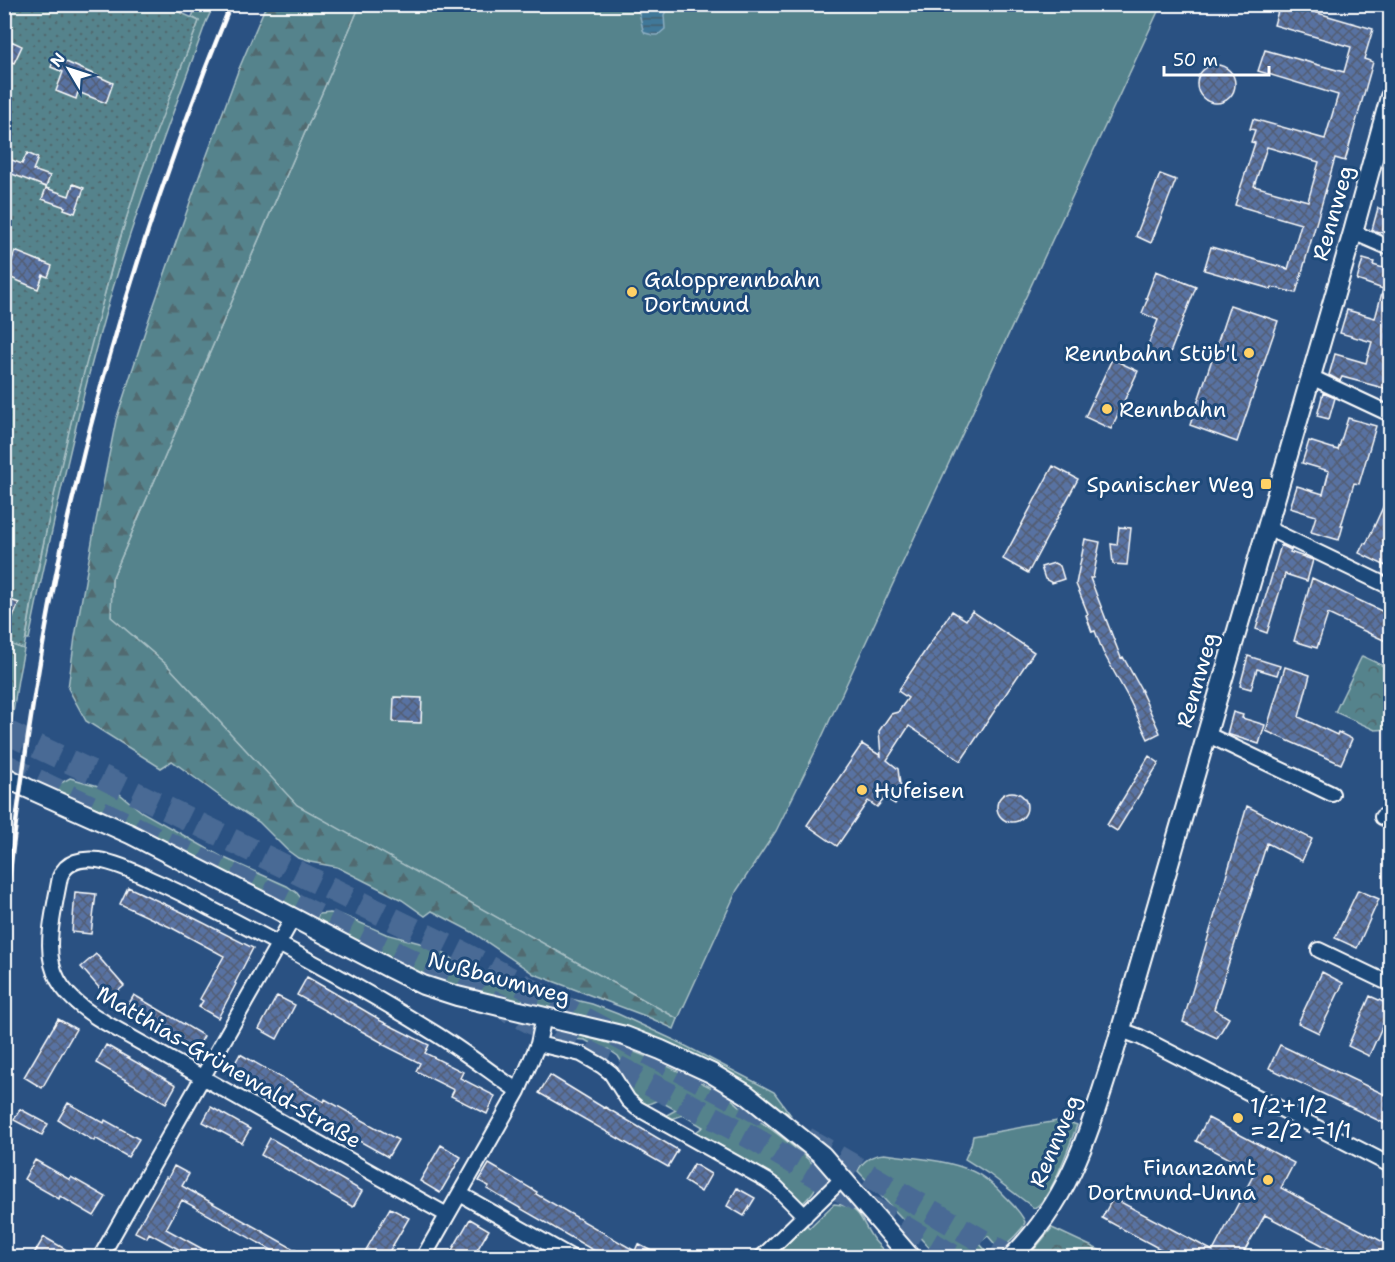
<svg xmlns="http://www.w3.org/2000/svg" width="1395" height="1262" viewBox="0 0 1395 1262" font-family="'Shantell Sans',sans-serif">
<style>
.grass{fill:#55838c;stroke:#aac1c6;stroke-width:1.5}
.forest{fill:url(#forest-firs);stroke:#aac1c6;stroke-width:1.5}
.park{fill:url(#park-crowns);stroke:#aac1c6;stroke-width:1.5}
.garden{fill:url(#garden-dots);stroke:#aac1c6;stroke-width:1.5}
.water{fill:url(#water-rules);stroke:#8caec2;stroke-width:1.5}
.building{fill:url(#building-cross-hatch);stroke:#fff;stroke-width:1.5;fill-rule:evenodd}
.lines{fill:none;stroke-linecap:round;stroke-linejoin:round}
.highway-tunnel{stroke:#4a6b95;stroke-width:24;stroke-dasharray:24 12;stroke-linecap:butt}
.street-casing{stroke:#fff;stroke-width:18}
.secondary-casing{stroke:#fff;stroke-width:22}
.street{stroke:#1f4a7a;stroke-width:14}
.secondary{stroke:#1f4a7a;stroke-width:18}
.rail{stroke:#fff;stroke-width:4.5}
.poi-dot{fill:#ffd166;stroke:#1f4a7a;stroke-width:2}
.labels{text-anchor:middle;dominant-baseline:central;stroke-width:6;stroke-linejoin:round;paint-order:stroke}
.street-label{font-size:22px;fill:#fff;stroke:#1f4a7a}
.poi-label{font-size:22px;fill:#fff;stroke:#1f4a7a;text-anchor:start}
</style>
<defs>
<pattern id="forest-firs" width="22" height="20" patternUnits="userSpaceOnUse" patternTransform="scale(1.5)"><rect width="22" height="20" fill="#55838c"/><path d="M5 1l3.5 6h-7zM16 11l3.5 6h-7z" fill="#516a6f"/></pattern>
<pattern id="park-crowns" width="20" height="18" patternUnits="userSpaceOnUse" patternTransform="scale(1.5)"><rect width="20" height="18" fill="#55838c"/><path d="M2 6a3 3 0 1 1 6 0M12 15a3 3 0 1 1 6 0" fill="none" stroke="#516a6f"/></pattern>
<pattern id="garden-dots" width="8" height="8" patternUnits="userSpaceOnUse" patternTransform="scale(1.5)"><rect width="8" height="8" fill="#55838c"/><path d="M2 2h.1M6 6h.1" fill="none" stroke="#516a6f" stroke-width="1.8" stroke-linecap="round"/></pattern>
<pattern id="water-rules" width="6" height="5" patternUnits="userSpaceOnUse" patternTransform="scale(1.5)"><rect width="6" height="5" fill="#3f7899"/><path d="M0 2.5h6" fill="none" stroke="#46606f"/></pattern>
<pattern id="building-cross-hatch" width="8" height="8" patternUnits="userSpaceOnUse" patternTransform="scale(1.5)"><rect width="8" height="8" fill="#5972a2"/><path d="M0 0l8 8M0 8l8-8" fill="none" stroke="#525d73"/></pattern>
</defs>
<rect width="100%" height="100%" fill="#2a5182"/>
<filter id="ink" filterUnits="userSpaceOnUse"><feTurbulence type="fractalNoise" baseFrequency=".0167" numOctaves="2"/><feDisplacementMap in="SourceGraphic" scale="12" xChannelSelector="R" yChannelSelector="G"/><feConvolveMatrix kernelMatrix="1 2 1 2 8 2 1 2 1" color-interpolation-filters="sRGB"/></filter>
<g filter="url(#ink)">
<path class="grass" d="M197 5H214L206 22C169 125 129 227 100 333 72 434 50 537 29 639H26C41 544 63 451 87 358 104 296 120 235 140 174 158 122 180 72 199 21L192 17Z
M360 5H1161L815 752 776 831 737 890 678 1019 296 805 167 665 111 617 112 579Z
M70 778 116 791 142 812 222 857 287 886 297 893 310 910 307 915 134 825 52 788Z
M330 913 342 915 386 934 431 946 468 968 500 982 518 987 523 994 522 1003 461 990 429 979 315 921 319 914Z
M533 990 592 1004 618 1014 676 1041 774 1092 790 1114 529 1005 530 992Z
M564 1033C612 1040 655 1059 698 1081 709 1086 720 1092 730 1098 738 1103 744 1111 752 1116 767 1126 782 1136 796 1149 804 1156 818 1165 818 1177 819 1188 809 1197 802 1204L693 1134 703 1127 683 1115 669 1120 663 1117 676 1110 658 1100 644 1106 633 1099 619 1076 627 1070 618 1056 608 1049 591 1054 584 1051 592 1044 585 1040 572 1039 565 1044 550 1043 556 1037Z
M1063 1120 1077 1125C1070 1144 1051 1200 1034 1208L989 1174 965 1159 971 1145 973 1136Z
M884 1154C913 1158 945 1159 972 1171 984 1176 996 1187 1005 1197 1012 1204 1021 1212 1025 1222L1023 1227 1015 1236 1000 1250 988 1236 979 1243 992 1257H938L858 1171C863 1160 872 1155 884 1154Z
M834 1204C863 1206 860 1222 874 1240 879 1246 885 1252 890 1257L771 1258 806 1223 809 1228Z"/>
<path class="forest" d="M266 5H360L112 579 111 617 167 665 297 805 678 1019 674 1029 648 1017 534 974 472 932 432 911 425 916 402 900 337 867 310 862 298 858 287 850 259 822 229 803 172 761 161 768 86 721 68 688 75 637 94 531 116 420 150 316 200 174 238 71Z"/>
<path class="park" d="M4 642 24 649 18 679 7 754 4 753Z
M1362 656 1390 669V725L1389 729 1375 730 1335 712Z
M1052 1228 1114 1257H1028Z"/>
<path class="garden" d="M4 5H164L199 21 141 172 116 251 73 414 53 500 36 577 24 649 4 642Z"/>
<path class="water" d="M632 5H669L664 15 665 29 658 35H653L645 33 643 30 639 12Z"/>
<path class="building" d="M1280 4H1287L1373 29 1364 59 1373 62 1345 161 1335 158 1296 293 1272 287 1271 289 1204 270 1211 247 1288 269 1301 224 1235 205 1255 143 1251 142 1255 130 1250 129 1253 119 1325 139 1338 95 1258 71 1265 50 1344 72 1351 47 1274 25ZM1267 147 1319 162 1308 201 1254 186Z
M11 41 22 46 14 63 4 59Z
M55 57 113 83 106 103 78 92 76 99 56 91 63 72 51 67Z
M1197 84a19 19 0 1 1 38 0a19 19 0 1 1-38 0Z
M27 153 38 158 33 170 50 176 46 187 4 171V157L22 164Z
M1160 174 1176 180 1151 243 1136 236Z
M73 184 84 188 75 213 64 209 65 207 42 199 46 188 69 196Z
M1378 208 1389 211 1383 233 1372 230Z
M15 251 52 266 48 277 43 275 38 289 4 275V263L10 265Z
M1363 259 1374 262 1373 265 1390 270V377L1387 389 1342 377 1340 381 1329 375 1335 354 1366 363 1372 342 1340 333 1347 310 1375 318 1376 315 1383 289 1357 280Z
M1156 271 1196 287 1168 358 1150 351 1148 345 1158 320 1142 313 1148 298H1146Z
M1230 305 1278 321 1237 442 1190 425Z
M1112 359 1138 371 1111 429 1085 417Z
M1323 393 1335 398 1329 419 1317 416Z
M1348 418 1376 426 1359 484 1354 483 1341 526H1343L1339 540 1311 532 1316 516 1290 508 1297 486 1323 494 1329 471 1302 463 1309 441 1338 450Z
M1053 466 1078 479 1028 573 1003 559Z
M1390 492V568L1359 553 1364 543 1366 544Z
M1119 527 1131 528 1127 565 1113 564 1111 544 1117 545Z
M1085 539 1100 542 1093 578H1090L1121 658 1123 657 1142 691H1141L1160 733 1148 739 1129 699 1103 652 1095 631 1092 632 1086 615 1088 614 1076 584Z
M1281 545 1291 550 1290 552 1313 560 1307 581 1285 574 1267 633 1256 629Z
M1054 563 1060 566 1064 579 1052 583 1045 579 1041 567Z
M1312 578 1390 615V643L1328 614 1317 648 1294 641Z
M7 599 19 603 5 637 4 606Z
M952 611 966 620 972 611 1034 652 961 761 909 726 887 760 898 769 900 784 906 788 895 804 885 798 877 807 868 801 837 846 807 825 862 744 881 756 879 731 891 714 898 712 908 698 898 691Z
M1248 656 1280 666 1277 675 1257 669 1251 689 1240 686Z
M1285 667 1310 675 1299 717 1337 735 1338 732 1352 739 1341 764 1266 731Z
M394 697 422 698 421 723 393 722Z
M1233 712 1243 715 1242 718 1265 725 1259 744 1227 734Z
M1149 756 1159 763 1117 831 1107 825Z
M997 807a15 15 0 1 1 30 0a15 15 0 1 1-30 0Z
M1247 806 1312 839 1302 861 1267 843 1214 1009 1229 1018 1217 1038 1183 1022Z
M128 887 184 913 253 948 235 983 236 984 218 1018 199 1007 203 1001 200 999 224 956 172 928 120 904Z
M1358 890 1379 899 1357 948 1335 938Z
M75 892 96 894 91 934 72 932Z
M96 954 124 986 109 999 81 967Z
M1322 972 1343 983 1319 1033 1298 1023Z
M307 977 379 1019V1020L429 1045 425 1053 463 1072 460 1078 495 1096 487 1114 451 1096 454 1090 416 1071 420 1063 382 1044 383 1043 297 995Z
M134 995 204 1036 195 1052 124 1012Z
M277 996 295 1005 277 1039 259 1029Z
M1370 996 1390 1005V1009L1369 1056 1348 1046Z
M58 1019 76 1029 42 1088 24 1077Z
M106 1045 176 1085 166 1103 96 1063Z
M1280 1045 1390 1097V1126L1269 1068Z
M240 1054 324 1102 325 1099 398 1140 388 1157 304 1110 302 1113 230 1072Z
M550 1075 604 1108 605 1107 678 1150 668 1167 539 1093Z
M68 1103 104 1123 105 1120 139 1139 128 1157 95 1138 94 1141 58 1120Z
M211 1107 250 1129 242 1143 203 1122Z
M20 1109 48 1124 42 1135 14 1120Z
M1208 1118 1294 1163 1281 1188 1389 1245 1382 1257H1345L1265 1215 1241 1257H1175L1102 1218 1113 1198 1213 1251 1255 1172 1196 1141Z
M270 1138 362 1191 353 1207 261 1155Z
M441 1145 461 1157 440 1193 420 1181Z
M35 1160 70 1180 71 1177 106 1197 94 1216 60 1196 59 1199 24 1179Z
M489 1164 537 1192 536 1194 635 1251 638 1244 663 1257H605L487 1189 489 1186 479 1181Z
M694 1164 711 1174 701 1192 684 1181Z
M174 1166 189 1174 182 1186 308 1257H284L182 1200 166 1229 217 1257H193L149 1233 147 1238 135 1232 166 1177 168 1178Z
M737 1188 755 1198 744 1216 727 1206Z
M390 1208 409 1218 386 1257H362Z
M470 1219 489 1230 473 1257H448Z
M44 1237 79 1257H32Z"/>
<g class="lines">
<path class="highway-tunnel" d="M4 731 96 774 464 954 773 1120
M4 765 451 980 756 1140 956 1258
M806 1139 1012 1258"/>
<g class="street-casing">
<path id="street" d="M1353 232 1390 248
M1311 377 1390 414
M1267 528 1390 587
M1206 734 1332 794
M1382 817 1390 821
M1319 950 1390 984
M1121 1030 1140 1037 1390 1165
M538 1044 581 1054 602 1066 611 1073 628 1100 637 1108 766 1180 776 1187 805 1216
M460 1194 573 1258
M447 1215 104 1022C35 981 47 947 60 877 66 861 83 858 98 860 116 863 134 871 150 879 171 888 191 898 211 909 286 947 360 987 431 1031 461 1049 489 1071 518 1091
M100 1258 293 918
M423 1258 518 1091 538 1044 544 1016
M761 1258 842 1179"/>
</g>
<g class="secondary-casing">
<path id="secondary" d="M4 776 27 788 130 834 267 904 389 968 423 985 457 996 625 1036 661 1050 711 1073 746 1094 822 1155 911 1258
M1011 1258C1071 1199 1089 1131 1114 1053L1353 232 1390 97"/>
</g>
<use href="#street" class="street"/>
<use href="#secondary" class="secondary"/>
<path class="rail" d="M4 923C19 787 38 652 68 518 108 343 163 171 231 4"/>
</g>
</g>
<g class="poi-dot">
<circle cx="632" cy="292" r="6"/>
<circle cx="1249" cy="353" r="6"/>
<circle cx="1107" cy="409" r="6"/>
<rect x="1260" y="478" width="12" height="12" rx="3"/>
<circle cx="862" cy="790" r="6"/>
<circle cx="1238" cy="1118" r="6"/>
<circle cx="1268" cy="1180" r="6"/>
</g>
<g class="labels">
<g class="street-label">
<text transform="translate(1333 213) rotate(-74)">Rennweg</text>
<text transform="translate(1197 680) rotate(-74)">Rennweg</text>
<text transform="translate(499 978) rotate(15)">Nußbaumweg</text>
<text transform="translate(229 1067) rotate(30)">Matthias-Grünewald-Straße</text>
<text transform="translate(1055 1141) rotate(-67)">Rennweg</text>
</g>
<g class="poi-label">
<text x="644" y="279">Galopprennbahn<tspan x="644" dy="25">Dortmund</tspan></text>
<text x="1237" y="353" text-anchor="end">Rennbahn Stüb'l</text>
<text x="1119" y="409">Rennbahn</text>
<text x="1254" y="484" text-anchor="end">Spanischer Weg</text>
<text x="874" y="790">Hufeisen</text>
<text x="1250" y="1105">1/2+1/2<tspan x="1250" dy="25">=2/2 =1/1</tspan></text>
<text x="1256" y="1167" text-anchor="end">Finanzamt<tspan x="1256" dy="25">Dortmund-Unna</tspan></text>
</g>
</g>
<rect width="1395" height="1262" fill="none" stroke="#1f4a7a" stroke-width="24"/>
<rect x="12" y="12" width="1371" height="1238" fill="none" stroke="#fff" stroke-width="2" filter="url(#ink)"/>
<g transform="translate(69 69) rotate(309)" stroke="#1f4a7a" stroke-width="4.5" paint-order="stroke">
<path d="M0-4.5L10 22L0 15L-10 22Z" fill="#ffffff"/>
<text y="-9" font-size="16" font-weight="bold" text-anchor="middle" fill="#ffffff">N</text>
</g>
<path d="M1164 66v9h105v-9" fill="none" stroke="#ffffff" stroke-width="3"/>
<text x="1173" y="66" font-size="18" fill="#ffffff" stroke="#1f4a7a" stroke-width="4.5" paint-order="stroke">50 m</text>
</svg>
